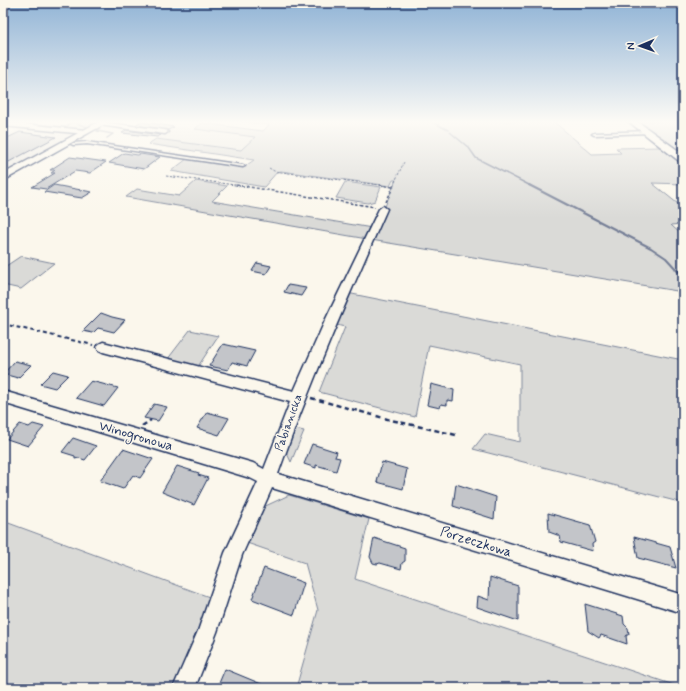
<svg xmlns="http://www.w3.org/2000/svg" width="686" height="691" viewBox="0 0 686 691" font-family="Mynerve,sans-serif">
<style>
.built{fill:#eae8e2}
.green{fill:#dadad7;stroke:#7a849a}
.lines{fill:none;stroke-linecap:round;stroke-linejoin:round}
.stream-far2{stroke:#747e96;stroke-width:1.5}
.stream-far1{stroke:#747e96;stroke-width:2}
.stream{stroke:#747e96;stroke-width:3}
.building{fill:#c3c5c9;stroke:#1b2f5e}
.lane-casing{stroke:#1b2f5e;stroke-width:3}
.street-casing{stroke:#1b2f5e;stroke-width:3}
.secondary-casing{stroke:#1b2f5e;stroke-width:3}
.path-far3{stroke:#1b2f5e;stroke-width:1;stroke-dasharray:2.5 1.5;stroke-linecap:butt}
.path-far2{stroke:#1b2f5e;stroke-width:1.5;stroke-dasharray:3 2;stroke-linecap:butt}
.path-far1{stroke:#1b2f5e;stroke-width:2;stroke-dasharray:4 3;stroke-linecap:butt}
.path{stroke:#1b2f5e;stroke-width:2.5;stroke-dasharray:5 3.5;stroke-linecap:butt}
.lane{fill:#fbf7ec;fill-rule:evenodd}
.street{fill:#fbf7ec;fill-rule:evenodd}
.secondary{fill:#fbf7ec;fill-rule:evenodd}
.labels{text-anchor:middle;dominant-baseline:central;stroke-width:3;stroke-linejoin:round;paint-order:stroke}
.street-label{font-size:12px;fill:#1b2f5e;stroke:#fbf7ec}
.near-street-label{font-size:14px;fill:#1b2f5e;stroke:#fbf7ec}
</style>
<rect width="100%" height="100%" fill="#fbf7ec"/>
<filter id="ink" filterUnits="userSpaceOnUse"><feTurbulence type="fractalNoise" baseFrequency=".025" numOctaves="2"/><feDisplacementMap in="SourceGraphic" scale="8" xChannelSelector="R" yChannelSelector="G"/><feConvolveMatrix kernelMatrix="1 2 1 2 8 2 1 2 1" color-interpolation-filters="sRGB"/></filter>
<g filter="url(#ink)">
<path class="built" d="M19 121H68L62 127 16 123Z
M174 126 256 137 241 150 156 139Z
M20 128 74 133V134L11 169 3 171V147L31 141 3 137Z"/>
<path class="green" d="M73 121H101L84 130 66 128Z
M239 121H524L544 123 543 121H553L592 154 621 153 616 148 660 147 683 163V184L652 183 683 208V224L671 225 683 236V292L371 240 396 180H393L390 186 281 171 277 172 264 187 171 171 187 159 244 167 254 160 148 144 156 139 241 150 255 137 195 129 202 123 263 131 269 125Z
M636 121H683V154Z
M196 181 227 186 212 201 372 228 367 239 126 197 137 189 179 196Z
M345 182 381 187 375 201 368 203 336 198Z
M21 256 54 263 21 289 3 285V268Z
M347 293 683 360V503L473 449 485 434 520 442V364L429 345 415 417 319 392 345 327 332 324Z
M190 330 218 336 197 368 167 360Z
M291 428 304 431 291 462 284 447Z
M289 495 369 519 355 579 683 688H296L318 610 305 563 244 542 257 510Z
M3 521 212 598 175 688H3Z"/>
<g class="lines">
<path class="stream-far2" d="M71 121 90 128
M431 121 448 130
M65 129 70 122
M100 129 97 131 113 134 107 138
M450 132 469 148 476 158 531 186"/>
<path class="stream-far1" d="M529 185 651 248 666 258 677 270"/>
<path class="stream" d="M676 269 679 272"/>
</g>
<path class="building" d="M140 122 158 124 174 127 168 130 135 125Z
M126 130 161 135 157 137 122 133Z
M20 132 56 137 3 165V140Z
M124 153 138 155 140 154 160 157 144 169 109 163Z
M70 157 106 162 90 173 75 171 46 189 32 187 55 173H51L55 170H50Z
M54 185 92 192 82 198 44 192Z
M257 263 271 266 266 274 252 271Z
M288 285 306 288 301 296 284 292Z
M101 313 112 317 125 320 114 332 98 328 93 333 83 331Z
M223 344 255 351 247 366 232 362 228 370 209 366Z
M15 361 31 365 18 378 3 374Z
M53 371 68 375 55 388 40 384Z
M91 381 118 388 104 406 76 398Z
M431 384 454 390 453 401 447 400V405L441 404 440 408 427 405Z
M154 404 167 407 158 421 144 418Z
M207 412 229 418 219 435 197 428Z
M20 424 29 427 33 424 44 427 28 446 7 439Z
M73 438 96 446 85 460 79 458 75 459V456L62 452Z
M312 444 337 452 335 457 340 458 336 471 316 465V468L304 464Z
M123 449 153 459 140 478 133 475 123 489 100 481Z
M382 462 407 469 403 489 377 482Z
M177 466 199 473 198 475 208 478 194 505 162 492Z
M456 484 496 497 494 519 453 506Z
M548 513 590 525 595 542 592 544 593 551 561 542 560 536 549 532Z
M634 537 670 547 676 568 638 558Z
M374 538 405 548V561L402 563 401 569 380 563 377 564 373 563 370 557Z
M264 568 304 583 294 615 252 599Z
M490 577 518 586V621L477 607 478 596 489 600Z
M585 604 623 616 624 624 628 628 629 634 626 636 627 644 601 635 599 638 588 631Z
M225 669 271 688H217Z"/>
<g class="lines">
<g class="lane-casing">
<path id="lane" d="M648 131H649V133L594 135 592 134 594 133Z
M87 142 243 165 245 166 243 167 87 144 73 145 71 144 73 143Z"/>
</g>
<g class="street-casing">
<path id="street" d="M3 122 86 130 89 132 86 134 3 126Z
M101 122 165 130 168 132 165 134 99 125 98 124Z
M383 206 387 209C348 297 310 384 278 474L683 595V613L272 488 242 555 217 632 195 688H173L198 631 225 553 258 482 250 478 3 403V391L253 463 264 469 290 402 103 352 99 350 97 347 99 344 103 342 294 391 324 323 379 209Z"/>
</g>
<g class="secondary-casing">
<path id="secondary" d="M100 121H110L3 181V174Z
M628 121H637L683 154V162L679 161Z"/>
</g>
<path class="path-far3" d="M269 168 274 171 387 186
M166 176 243 186
M393 186 404 162"/>
<path class="path-far2" d="M236 185 375 207
M380 185 393 187
M386 202 394 185"/>
<path class="path-far1" d="M3 324 93 345"/>
<path class="path" d="M311 398 391 420 456 435
M142 426 151 420"/>
<use href="#lane" class="lane"/>
<use href="#street" class="street"/>
<use href="#secondary" class="secondary"/>
</g>
</g>
<linearGradient id="sky" x2="0" y2="1"><stop stop-color="#91b4d6"/><stop offset="0.56" stop-color="#fdfbf6"/><stop offset="1" stop-color="#fdfbf6" stop-opacity="0"/></linearGradient>
<rect width="686" height="218" fill="url(#sky)"/>
<g class="labels">
<g class="street-label">
<text transform="translate(289 423) rotate(-70)">Pabianicka</text>
</g>
<g class="near-street-label">
<text transform="translate(136 436) rotate(16)">Winogronowa</text>
<text transform="translate(476 542) rotate(17)">Porzeczkowa</text>
</g>
</g>
<rect width="686" height="691" fill="none" stroke="#fbf7ec" stroke-width="16"/>
<rect x="8" y="8" width="670" height="675" fill="none" stroke="#1b2f5e" stroke-width="1.5" filter="url(#ink)"/>
<g transform="translate(640 46) rotate(268)" stroke="#fbf7ec" stroke-width="3" paint-order="stroke">
<path d="M0-3L7 15L0 10L-7 15Z" fill="#1b2f5e"/>
<text y="-6" font-size="11" font-weight="bold" text-anchor="middle" fill="#1b2f5e">N</text>
</g>
</svg>
